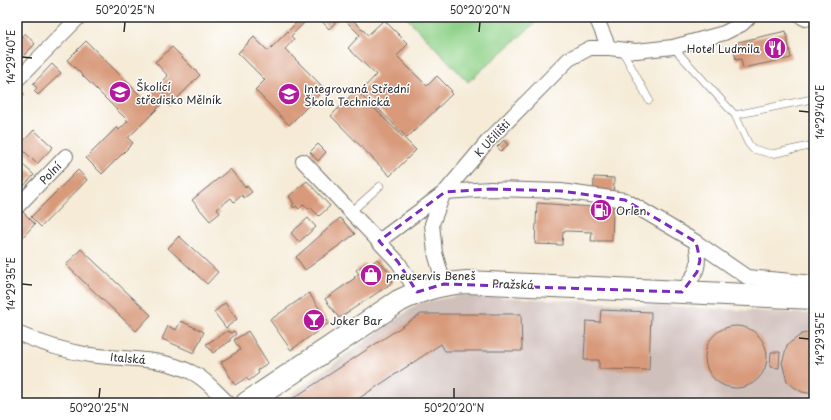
<svg xmlns="http://www.w3.org/2000/svg" width="831" height="420" viewBox="0 0 831 420" font-family="'Playpen Sans',sans-serif">
<style>
.industrial{fill:#d0c0bc}
.green{fill:#90d289;stroke:#5e7e5a}
.building{fill:#d89a7a}
.lines{fill:none;stroke-linecap:round;stroke-linejoin:round}
.service-casing{stroke:#726e67;stroke-width:8}
.minor-casing{stroke:#726e67;stroke-width:16}
.primary-casing{stroke:#726e67;stroke-width:24}
.service{stroke:#fff;stroke-width:7}
.minor{stroke:#fff;stroke-width:14}
.primary{stroke:#fff;stroke-width:22}
.marked{fill:none;stroke:#7b2cbf;stroke-width:3;stroke-dasharray:8 5;stroke-linejoin:round}
.ticks{fill:none;stroke:#2b2b2b;stroke-width:1.5}
.labels{text-anchor:middle;dominant-baseline:central;stroke-width:3;stroke-linejoin:round;paint-order:stroke}
.poi-label{font-size:11px;fill:#2b2b2b;stroke:#fff;text-anchor:start}
.street-label{font-size:11px;fill:#2b2b2b;stroke:#fff}
.neatline{fill:none;stroke:#2b2b2b;stroke-width:1.5}
.ticks-label{font-size:10px;text-anchor:middle;fill:#2b2b2b}
</style>
<rect width="100%" height="100%" fill="#fff"/>
<filter id="ink" filterUnits="userSpaceOnUse"><feTurbulence type="fractalNoise" baseFrequency=".025" numOctaves="2"/><feDisplacementMap in="SourceGraphic" scale="8" xChannelSelector="R" yChannelSelector="G"/><feConvolveMatrix kernelMatrix="1 2 1 2 8 2 1 2 1" color-interpolation-filters="sRGB"/></filter>
<filter id="wash" filterUnits="userSpaceOnUse"><feTurbulence type="fractalNoise" baseFrequency=".012" numOctaves="4" result="noise"/><feDisplacementMap in="SourceGraphic" scale="16" xChannelSelector="R" yChannelSelector="G"/><feGaussianBlur stdDeviation="0.9" result="paint"/><feColorMatrix in="noise" values="0 0 0 0 0 0 0 0 0 0 0 0 0 0 0 0 0 1.4 0 .05"/><feComposite in="paint" operator="in"/></filter>
<g filter="url(#wash)">
<rect width="100%" height="100%" fill="#f5ebd7"/>
<path class="industrial" d="M463 295 814 314V403H279L419 303Z"/>
<path class="green" d="M406 17H539L534 24 468 82Z"/>
<g id="blocks">
<path class="building" d="M302 17H310L291 36 294 39 285 49 325 89 289 125 255 90 265 80 238 53 254 37 268 51Z
M318 17H341L329 29Z
M342 17H350L368 35 384 20 408 44 397 56 427 86 437 76 452 91 450 92 452 94 407 138 361 91 376 75 348 48 360 35Z
M682 17H704V18L683 22Z
M786 31 791 58 743 68 741 59 736 60 734 51 739 50 738 42Z
M25 33 35 44 17 62V42Z
M86 41 147 102 155 93 153 91 168 76 155 62 172 47 200 75 170 106 165 101 128 138 133 143 102 174 86 158 117 127 119 130 128 121 67 60Z
M52 64 61 73 38 95 34 91 37 88 33 84Z
M18 88 24 94 17 102V90Z
M356 90 416 150 390 176 331 116Z
M34 130 53 147 37 164 19 146Z
M504 140 508 145 501 151 497 147Z
M318 144 326 152 318 161 310 152Z
M21 163 34 175 17 193V168Z
M230 169 245 187 247 186 252 192 244 198 242 195 234 202 231 198 217 209 220 213 210 221 192 200Z
M78 170 87 180 41 227 31 217Z
M594 177 614 178 612 241H591L592 232 566 231 563 232 562 245 535 244 537 203 593 207Z
M307 181 330 206 319 216 310 207 308 209 304 204 299 209 296 206 294 208 292 206 294 204 289 196Z
M23 212 35 224 17 243V218Z
M308 218 316 227 299 242 291 233Z
M340 218 355 234 305 270 296 257Z
M179 236 218 272 207 284 168 248Z
M81 249 151 315 136 331 66 265Z
M377 259 393 276 392 283 339 318 325 299 355 278 354 277 359 274 356 270 365 264 367 268Z
M309 293 329 323 291 350 270 320Z
M225 303 237 319 226 328 214 312Z
M601 310 651 312 649 370 599 369V360H584L586 321 600 322Z
M421 314H521L522 351H445L441 344 352 403H286Z
M181 321 204 332 194 353 162 339 168 326 176 330Z
M705 357a31 31 0 1 1 62 0a31 31 0 1 1-62 0Z
M228 331 231 333 234 331 236 334 230 339V341L213 353 206 344Z
M248 331 268 363 257 370 259 373 249 381 246 378 235 385 221 362 240 350 234 340Z
M811 332H814V394L802 392 794 387 787 381 782 363 787 345 802 334Z
M771 352H780L779 368 770 367Z"/>
</g>
</g>
<g filter="url(#ink)">
<use href="#blocks" fill-opacity="0" stroke="#726e67" stroke-width="1"/>
<g class="lines">
<g class="service-casing">
<path id="service" d="M673 47 735 115 748 143 753 149 772 154 814 145
M622 50 649 100
M735 115 812 99
M351 212 380 186"/>
</g>
<g class="minor-casing">
<path id="minor" d="M596 17 609 48
M802 17 806 19
M17 80 79 17
M303 161 398 262 417 292
M445 192 490 189 561 191 625 200 696 242 747 277 814 283
M17 207 66 156
M379 241 445 192 488 141 569 59 590 48H609L636 51 673 47 724 33 742 24 749 17
M444 284 435 253 432 224 444 192
M682 292C697 272 701 268 696 242
M17 333C40 343 64 351 90 355 124 360 158 356 191 372 205 378 217 393 228 403"/>
</g>
<g class="primary-casing">
<path id="primary" d="M247 403 399 301C423 289 440 284 467 282L814 298"/>
</g>
<use href="#service" class="service"/>
<use href="#minor" class="minor"/>
<use href="#primary" class="primary"/>
</g>
</g>
<path class="marked" d="M490 189 561 191 625 200 696 242 700 260 697 272 682 292 444 284 417 292 398 262 379 241 445 192Z"/>
<path class="ticks" d="M124 32 125 22M479 32 480 22M22 57 32 58M799 111 809 112M22 284 32 285M799 338 809 339M99 398 100 388M454 398V388"/>
<defs>
<g id="restaurant-disc" transform="scale(1.15)"><circle r="9.5" fill="#b5179e" stroke="#fff"/><path d="M-5-6h1v4h1v-4h1v4h1v-4h1v5L-1.5 .5V6h-2V.5L-5-1ZM5-6V6H3V1.5H1.5Q1.5-4 5-6Z" fill="#fff"/></g>
<g id="school-disc" transform="scale(1.15)"><circle r="9.5" fill="#b5179e" stroke="#fff"/><path d="M0-5L7-2L0 1L-7-2ZM-4 1L0 2.5L4 1V4Q0 6-4 4Z" fill="#fff"/></g>
<g id="fuel-disc" transform="scale(1.15)"><circle r="9.5" fill="#b5179e" stroke="#fff"/><path d="M-5.5-6h7V0h2V4h1.3V-2.5L3-4.5l.8-.8L6-3V5H2.5V1h-1V6h-7ZM-4.2-4.7v3.2H.2V-4.7Z" fill="#fff"/></g>
<g id="shop-disc" transform="scale(1.15)"><circle r="9.5" fill="#b5179e" stroke="#fff"/><path d="M-5-2.5h2.3a2.7 3.5 0 0 1 5.4 0H5L5.5 6h-11ZM-1.5-2.5h3a1.5 2.3 0 0 0-3 0Z" fill="#fff"/></g>
<g id="bar-disc" transform="scale(1.15)"><circle r="9.5" fill="#b5179e" stroke="#fff"/><path d="M-6-5H6L.8 .8V4.5H3.5V6h-7V4.5H-.8V.8Z" fill="#fff"/></g>
</defs>
<g fill-rule="evenodd">
<use href="#restaurant-disc" x="775" y="48"/>
<use href="#school-disc" x="120" y="92"/>
<use href="#school-disc" x="289" y="94"/>
<use href="#fuel-disc" x="601" y="210"/>
<use href="#shop-disc" x="371" y="275"/>
<use href="#bar-disc" x="314" y="320"/>
</g>
<g class="labels">
<g class="poi-label">
<text x="760" y="48" text-anchor="end">Hotel Ludmila</text>
<text x="136" y="86">Školící<tspan x="136" dy="13">středisko Mělník</tspan></text>
<text x="304" y="88">Integrovaná Střední<tspan x="304" dy="13">Škola Technická</tspan></text>
<text x="616" y="210">Orlen</text>
<text x="386" y="275">pneuservis Beneš</text>
<text x="330" y="320">Joker Bar</text>
</g>
<g class="street-label">
<text transform="translate(492 138) rotate(-47)">K Učilišti</text>
<text transform="translate(50 173) rotate(-46)">Polní</text>
<text transform="translate(513 284) rotate(2)">Pražská</text>
<text transform="translate(128 358) rotate(5)">Italská</text>
</g>
</g>
<rect width="831" height="420" fill="none" stroke="#fff" stroke-width="44"/>
<rect x="22" y="22" width="787" height="376" class="neatline"/>
<g class="ticks-label">
<text x="125" y="14">50°20'25"N</text>
<text x="480" y="14">50°20'20"N</text>
<text transform="translate(11 57) rotate(-90)" y="4">14°29'40"E</text>
<text transform="translate(820 112) rotate(-90)" y="4">14°29'40"E</text>
<text transform="translate(11 284) rotate(-90)" y="4">14°29'35"E</text>
<text transform="translate(820 339) rotate(-90)" y="4">14°29'35"E</text>
<text x="99" y="412">50°20'25"N</text>
<text x="454" y="412">50°20'20"N</text>
</g>
</svg>
